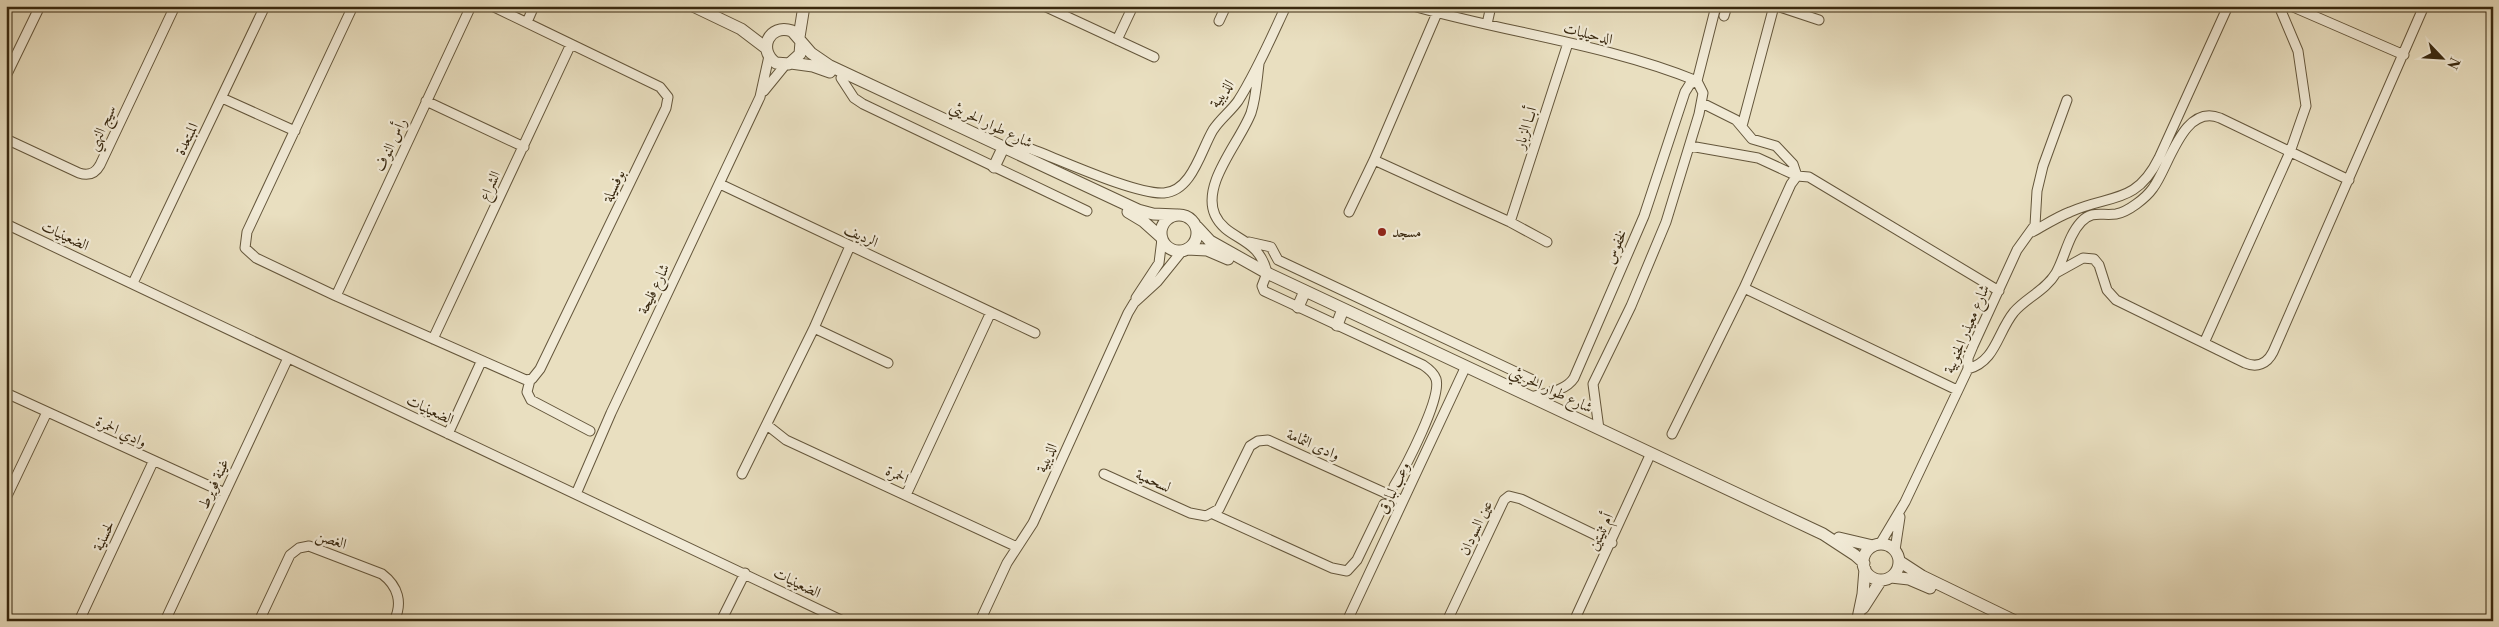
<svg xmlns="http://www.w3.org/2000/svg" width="2499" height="627" viewBox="0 0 2499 627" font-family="'Libre Bodoni',Amiri,serif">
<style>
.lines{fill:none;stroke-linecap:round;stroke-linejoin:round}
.minor-casing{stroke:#64563b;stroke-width:11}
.tertiary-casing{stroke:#64563b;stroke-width:13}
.minor{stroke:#f1ead6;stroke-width:9}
.tertiary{stroke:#f1ead6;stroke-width:11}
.poi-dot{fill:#8f2418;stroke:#f1ead6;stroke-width:2}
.labels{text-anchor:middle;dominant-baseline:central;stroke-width:4.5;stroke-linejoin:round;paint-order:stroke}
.street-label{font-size:15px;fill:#38280f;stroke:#f1ead6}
.poi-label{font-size:15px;fill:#38280f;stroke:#f1ead6;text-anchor:start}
</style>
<rect width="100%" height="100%" fill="#e9dfc0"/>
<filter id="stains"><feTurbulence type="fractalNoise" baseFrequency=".004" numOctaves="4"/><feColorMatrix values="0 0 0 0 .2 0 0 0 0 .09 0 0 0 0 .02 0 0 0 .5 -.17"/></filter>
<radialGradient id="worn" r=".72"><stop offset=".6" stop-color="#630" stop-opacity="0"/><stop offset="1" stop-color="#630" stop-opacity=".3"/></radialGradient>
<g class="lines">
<g class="minor-casing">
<path id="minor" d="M353 6 247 232 245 248 256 258 336 296 526 380 532 379 540 369 666 108 668 97 660 87 492 6
M1044 6 1154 57
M1413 6C1507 33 1606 44 1697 81
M1777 6 1819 20
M2291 6 2404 55
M1724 16 1727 6
M1219 21 1226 6
M527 22 534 6
M1487 24 1491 6
M1117 40 1133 6
M1259 64C1257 80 1256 98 1251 113 1240 142 1201 184 1215 215 1227 241 1259 236 1267 273L1262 286 1264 291 1423 365C1429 369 1434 373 1436 379 1442 398 1405 468 1394 486
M6 76 40 6
M841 78 854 98 863 104 1087 211
M764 91 786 64
M222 98 295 131
M426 101 524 147
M1702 103 1736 120 1752 139 1776 146 1793 164 1797 176
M1742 126 1774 6
M6 139 79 173C88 176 95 174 100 165L175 6
M1690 146 1758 158 1797 176
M1004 148 1017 146 1031 149C1061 160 1136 195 1164 193 1192 191 1201 150 1213 130 1220 119 1231 111 1238 101 1257 71 1271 38 1286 6
M1374 160 1510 222 1547 242
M720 184 1035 333
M1349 212 1374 160 1437 13
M1510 222 1568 43
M6 224 843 621
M2032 232C2045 225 2057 217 2070 212 2110 194 2136 205 2159 158L2228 6
M1249 242 1271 247 1278 260 1533 380
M2056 273 2083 258 2094 259 2099 265 2107 290 2116 300 2245 363C2257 368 2267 364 2273 352L2424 6
M133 283 265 6
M1744 288 1957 390
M336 296 471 6
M1136 298 1159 263 1162 239
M814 328 888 363
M433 339 571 44
M2204 343 2290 152 2306 106 2298 51 2279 6
M1968 369C1996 361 1997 333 2014 312 2026 298 2046 290 2056 273 2065 257 2068 236 2081 222 2092 210 2102 216 2116 214 2128 212 2146 198 2153 188 2169 167 2183 103 2220 118L2349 180
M530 380 527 392 531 400 590 431
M6 393 225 493
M1530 397C1544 393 1565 392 1574 378L1644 216 1685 92 1690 84 1697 81
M767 425 786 440 1017 547
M1599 429 1593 384 1631 306 1666 222 1699 114 1703 93 1697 81 1716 6
M448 434 481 362
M1672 434 1744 288 1791 184 1797 176 1809 177 1999 291
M742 474 814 328 850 246
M1104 474 1190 513 1206 516 1219 509 1250 446 1258 441 1268 440 1403 501
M576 494 611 413 760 97 769 56
M906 495 991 312
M6 498 47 412
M1213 514 1332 568 1347 571 1357 560 1384 504
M1880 544 1905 502 1968 369V358L1973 346 2017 250 2035 225 2037 191 2043 166 2067 100
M1895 550 1900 517
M79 621 153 462
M165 621 288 358
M259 621 290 555 299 548 309 546 382 574C398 586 403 603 394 621
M721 621 745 573
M980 621 1007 563 1033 523 1128 313 1134 303 1157 282 1182 251
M1347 621 1466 366
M1447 621 1504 500 1509 496 1521 499 1612 543
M1574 621 1651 453"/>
</g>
<g class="tertiary-casing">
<path id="tertiary" d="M693 6 741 29 766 48
M799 37 804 6
M801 42 800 54 789 64 776 63C757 50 769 23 792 31L811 53 830 66 1138 210 1153 214 1177 215
M791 63 813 66 830 72
M994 167 1003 148
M1128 212 1143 221 1162 238
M1161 233a18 18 0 1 1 36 0a18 18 0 1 1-36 0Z
M1197 227 1210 241 1267 273 1823 534 1855 555 1864 563
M1187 249 1207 250 1228 259
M1298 307 1305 291
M1337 325 1343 309
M1839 538 1873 546
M1863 562a18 18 0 1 1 36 0a18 18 0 1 1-36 0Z
M1899 561 1922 576 2015 621
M1891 577 1909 579 1930 588
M1863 608 1881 580
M1858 618 1863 594 1865 569"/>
</g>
<use href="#minor" class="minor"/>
<use href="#tertiary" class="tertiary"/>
</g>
<circle class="poi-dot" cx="1382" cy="232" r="5"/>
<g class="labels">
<g class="street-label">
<text transform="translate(1588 34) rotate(14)">الدحيليات</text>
<text transform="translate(1222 94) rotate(-55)">الذيبية</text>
<text transform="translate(991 125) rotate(25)">شارع طوار الحريثي</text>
<text transform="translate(102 128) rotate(-65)">سيج النهي</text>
<text transform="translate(1526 128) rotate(-72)">أبــا الزبار</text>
<text transform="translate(187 139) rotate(-64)">المبتعدة</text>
<text transform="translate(391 145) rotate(-65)">رأس النوف</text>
<text transform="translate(490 186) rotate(-65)">الشراع</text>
<text transform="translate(614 186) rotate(-65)">بوفسيلة</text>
<text transform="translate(65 236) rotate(25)">الضعينيات</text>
<text transform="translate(861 236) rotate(25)">الرديف</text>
<text transform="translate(1616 247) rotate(-67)">لخفوس</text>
<text transform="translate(654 289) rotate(-64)">شارع فليحة</text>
<text transform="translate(1967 329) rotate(-67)">شارع معيذر الجنوبية</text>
<text transform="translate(1551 390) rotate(25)">شارع طوار الحريثي</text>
<text transform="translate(430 410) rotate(25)">الضعينيات</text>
<text transform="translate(121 432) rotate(25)">وادي الحمرة</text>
<text transform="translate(1313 445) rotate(24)">وادى الثمامة</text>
<text transform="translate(1047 458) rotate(-66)">الذيبية</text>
<text transform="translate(897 475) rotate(25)">الحمرة</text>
<text transform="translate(1153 481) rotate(24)">لسحمية</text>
<text transform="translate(214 484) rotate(-65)">غينة فويرط</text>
<text transform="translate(1394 488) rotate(-65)">وعب لبارق</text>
<text transform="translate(1476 528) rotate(-65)">عين السودان</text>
<text transform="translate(1601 532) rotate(-65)">أم ثنيتين</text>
<text transform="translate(104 536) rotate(-65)">لحسنية</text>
<text transform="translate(331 540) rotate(18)">الغصن</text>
<text transform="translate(797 583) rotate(26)">الضعينيات</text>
</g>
<g class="poi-label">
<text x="1392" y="232">مسجد</text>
</g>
</g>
<rect width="2499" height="627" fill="none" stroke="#e9dfc0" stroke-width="25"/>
<rect x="8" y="8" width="2484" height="612" fill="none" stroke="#38280f" stroke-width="2.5"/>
<rect x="12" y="12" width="2474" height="602" fill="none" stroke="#38280f"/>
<g transform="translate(2442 58) rotate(115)" stroke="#f1ead6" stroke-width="4" paint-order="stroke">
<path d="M0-4L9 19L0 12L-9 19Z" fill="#38280f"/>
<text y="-8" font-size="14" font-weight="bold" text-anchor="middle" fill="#38280f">N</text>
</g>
<rect width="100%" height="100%" filter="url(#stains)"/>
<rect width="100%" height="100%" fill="url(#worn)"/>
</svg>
